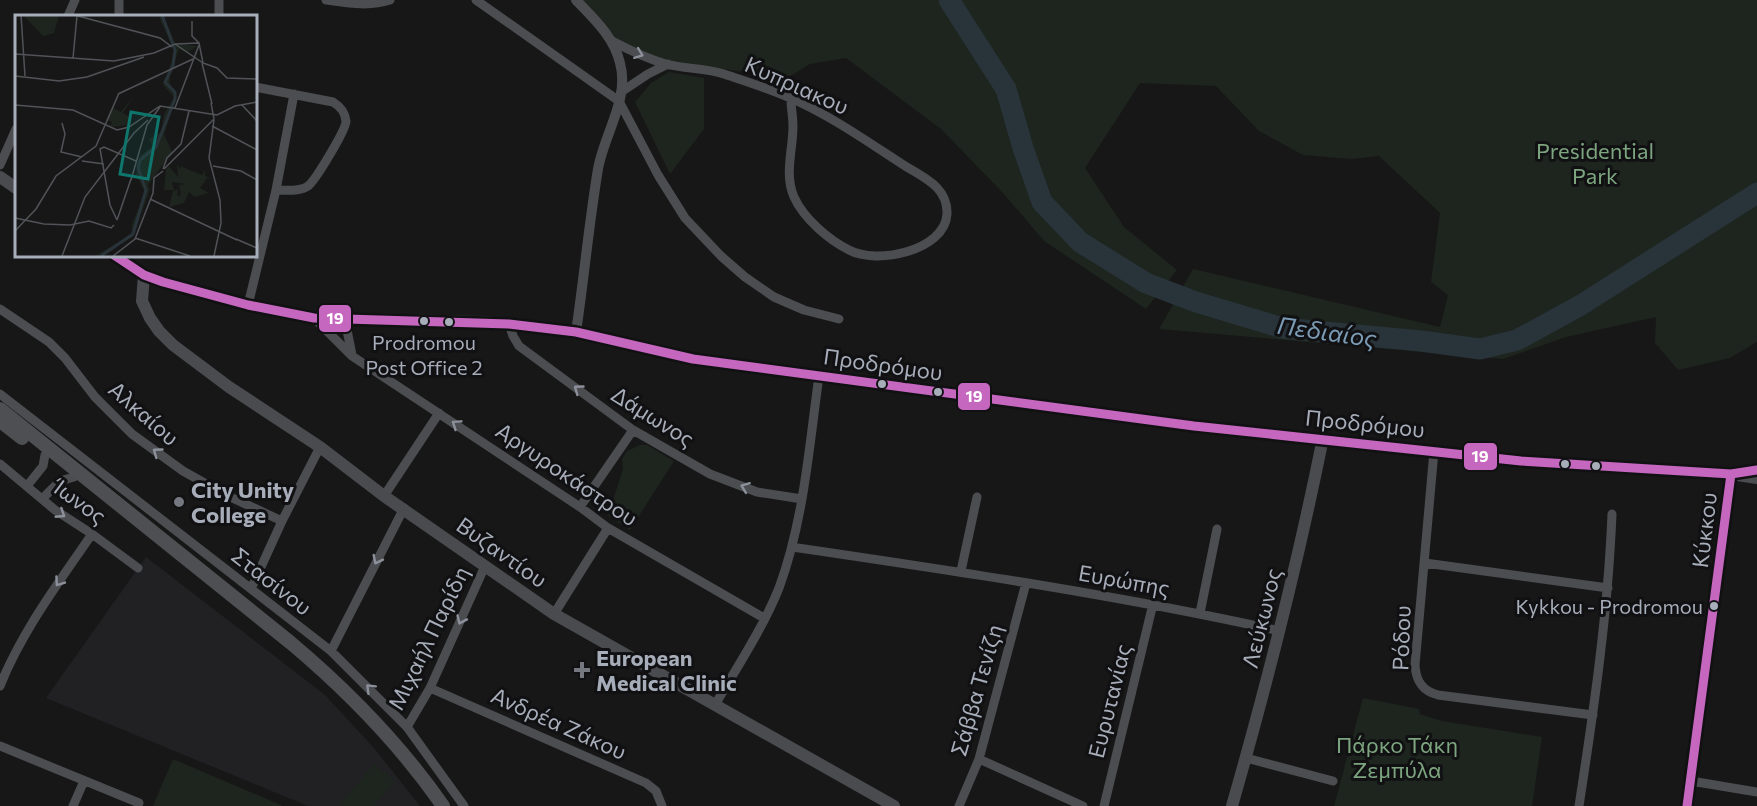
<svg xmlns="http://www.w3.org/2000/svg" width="1757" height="806" viewBox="0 0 1757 806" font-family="Commissioner,sans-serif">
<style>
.built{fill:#212124}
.green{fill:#1d251e}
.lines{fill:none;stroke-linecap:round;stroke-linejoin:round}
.river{stroke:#29333a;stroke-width:21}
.minor{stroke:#4b4d50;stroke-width:9}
.tertiary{stroke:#4b4d50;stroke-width:10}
.secondary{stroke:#4a4b4f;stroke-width:12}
.primary{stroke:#4e4f52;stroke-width:14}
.bus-1-casing{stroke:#111113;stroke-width:14}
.bus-1{stroke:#c567be;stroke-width:9}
.oneway{stroke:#8b909a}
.bus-dot{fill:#a7adb9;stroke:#111113;stroke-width:2}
.poi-dot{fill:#757880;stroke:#111113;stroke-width:2}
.labels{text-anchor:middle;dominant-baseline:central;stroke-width:6;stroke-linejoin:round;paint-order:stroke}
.bus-label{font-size:20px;fill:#a7adb9;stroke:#111113}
.street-label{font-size:22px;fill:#a7adb9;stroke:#111113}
.park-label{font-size:22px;fill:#7da57f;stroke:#111113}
.poi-label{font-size:22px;font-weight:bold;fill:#a7adb9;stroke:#111113;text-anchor:start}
.water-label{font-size:24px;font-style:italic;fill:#7c9cb6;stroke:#111113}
.inset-river{fill:none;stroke:#29333a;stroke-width:3}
.inset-road{fill:none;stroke:#515358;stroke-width:1.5}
.view{fill:#0f766e;fill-opacity:0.15;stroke:#0f766e;stroke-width:3}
.inset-edge{fill:none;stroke:#a7adb9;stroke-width:3}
.line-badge{stroke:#111113;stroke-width:2}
.badge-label{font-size:16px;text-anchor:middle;font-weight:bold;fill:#fff}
</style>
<rect width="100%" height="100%" fill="#171717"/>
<path class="built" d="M146 557 325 695 374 748 420 806H308L46 698Z"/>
<path class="green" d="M579 0H1757V342L1730 358 1678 370 1655 343 1656 317 1566 337 1503 359 1159 329 1193 269 1440 327 1448 295 1431 282 1440 213 1379 156 1352 159 1303 155 1259 131 1216 86 1140 83 1085 168 1124 227 1177 270 1146 309 1044 241 1004 194 941 129 846 58 810 64 787 78 680 63 620 47Z
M669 72 704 78V129L670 174 635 102 651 83Z
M640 445H647L674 461 630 530 608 516 623 469 622 459 627 451Z
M1363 698 1419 709 1420 714 1442 721 1542 737 1532 806H1334Z
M173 759 283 806H153Z
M374 764 395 781 374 806H343L340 804Z"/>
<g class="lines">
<path class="river" d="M949 0 1006 89 1023 148 1042 202 1080 242 1146 283 1196 302 1283 328 1421 341 1480 349 1517 340 1581 305 1757 193"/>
<path class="minor" d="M119 0V16
M326 0C348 3 369 7 390 0
M476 0 619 101 658 175 685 218 721 256 745 277 774 297 804 310 839 319
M68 16 75 0
M219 16V0
M612 41C629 50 648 59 666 64 685 69 706 68 724 74 748 82 774 90 797 101 834 118 868 142 902 164 922 177 948 186 947 214 945 251 876 265 849 250 829 240 804 219 794 197 784 174 793 150 793 126 793 117 791 108 791 99
M255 87 333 102C341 107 345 112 346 121 346 130 315 181 308 186 300 192 285 190 276 190
M621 92 648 74 668 64
M0 165 16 129
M248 305 276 190 294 94
M0 309 49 342 65 358 95 397 132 434 183 471 224 494 282 521
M314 318 352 356 580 507 608 528 764 618
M345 320 352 355
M509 324 513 336 519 346 633 430 710 474 757 492 802 499
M0 394 331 651 407 727 464 806
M1434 451 1415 665C1416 681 1422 691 1438 695L1593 715
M0 464 55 510 92 534 138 568
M27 486 43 466 45 455
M384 496 439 413
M42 499 60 481 74 477
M580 507 633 430
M792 547C955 571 1119 595 1280 631
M1425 563 1608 588
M961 571 977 497
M251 589 282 521 320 447
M1200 613 1217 529
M554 614 608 528
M331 651 404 508
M0 686C22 631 59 582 92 534
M430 688 646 783 656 791 662 806
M715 705C737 667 763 628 779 588 804 520 809 447 819 376
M407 727 430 688 485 566
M0 746 139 803
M1246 758 1333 781
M979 759 1083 806
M1691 781 1757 792
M73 806 84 781
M959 806 979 759 1026 583
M1104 806 1153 604
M1579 806C1594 709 1608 612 1612 514
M1687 806 1731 474"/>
<path class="tertiary" d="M576 0C594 19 614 37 620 63 630 99 604 134 598 169 589 223 584 278 576 332"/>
<path class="secondary" d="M0 177 16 188
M114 255 144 275 163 282 248 305 314 318 480 322 509 324 576 332 693 359 1194 426 1521 461 1731 474 1757 478
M144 275 142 301 150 318 159 331 173 345 229 387 320 447 384 496 554 614 894 806
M1232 806C1267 684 1298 562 1323 438"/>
<path class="primary" d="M0 409 291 643C348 691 400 744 443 806
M0 421 22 438"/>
<g class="bus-1-casing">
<path id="bus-1" d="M114 255 144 275 163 282 248 305 314 318 509 324 576 332 693 359 1194 426 1521 461 1731 474 1757 470
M1687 806 1731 474"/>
</g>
<use href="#bus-1" class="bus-1"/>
</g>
<defs><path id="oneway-chevron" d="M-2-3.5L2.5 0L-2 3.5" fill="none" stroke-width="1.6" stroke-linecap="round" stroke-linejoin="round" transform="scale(1.5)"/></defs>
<g class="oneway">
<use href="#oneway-chevron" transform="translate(639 54) rotate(21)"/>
<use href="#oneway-chevron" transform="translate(578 389) rotate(-144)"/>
<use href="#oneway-chevron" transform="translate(456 424) rotate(-146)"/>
<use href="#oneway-chevron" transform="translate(157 452) rotate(-144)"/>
<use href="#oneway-chevron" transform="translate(745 487) rotate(-159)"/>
<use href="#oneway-chevron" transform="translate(61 514) rotate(33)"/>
<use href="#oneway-chevron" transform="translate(377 560) rotate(117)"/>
<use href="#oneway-chevron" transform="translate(59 582) rotate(125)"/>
<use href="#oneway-chevron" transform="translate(461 620) rotate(114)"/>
<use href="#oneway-chevron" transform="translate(370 688) rotate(-135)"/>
</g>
<g class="bus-dot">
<circle cx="424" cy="321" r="5"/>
<circle cx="449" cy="322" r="5"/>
<circle cx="882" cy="384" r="5"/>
<circle cx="938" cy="392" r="5"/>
<circle cx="1565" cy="464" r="5"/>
<circle cx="1596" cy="466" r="5"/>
<circle cx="1714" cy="606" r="5"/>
</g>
<g class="poi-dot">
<circle cx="179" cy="502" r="6"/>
<path d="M579 661h6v6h6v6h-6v6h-6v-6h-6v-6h6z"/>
</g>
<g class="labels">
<g class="bus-label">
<text x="424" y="342">Prodromou<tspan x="424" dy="25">Post Office 2</tspan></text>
<text x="1703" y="606" text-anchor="end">Kykkou - Prodromou</text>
</g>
<g class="street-label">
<text transform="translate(797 85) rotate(24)">Κυπριακου</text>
<text transform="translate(883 364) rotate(8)">Προδρόμου</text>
<text transform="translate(144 413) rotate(41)">Αλκαίου</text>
<text transform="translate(653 416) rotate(32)">Δάμωνος</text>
<text transform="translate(1365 423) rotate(6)">Προδρόμου</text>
<text transform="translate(567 474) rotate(34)">Αργυροκάστρου</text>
<text transform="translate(80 501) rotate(36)">Ίωνος</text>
<text transform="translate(1704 530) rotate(-83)">Κύκκου</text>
<text transform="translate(502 552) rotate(35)">Βυζαντίου</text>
<text transform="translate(1124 580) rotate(10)">Ευρώπης</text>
<text transform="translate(272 581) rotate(38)">Στασίνου</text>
<text transform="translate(1261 618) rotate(-76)">Λεύκωνος</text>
<text transform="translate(428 638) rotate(-64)">Μιχαήλ Παρίδη</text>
<text transform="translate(1401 638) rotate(-88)">Ρόδου</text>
<text transform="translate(976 690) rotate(-74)">Σάββα Τενίζη</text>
<text transform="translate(1109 701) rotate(-76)">Ευρυτανίας</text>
<text transform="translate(559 723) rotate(24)">Ανδρέα Ζάκου</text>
</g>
<g class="park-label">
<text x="1595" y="150">Presidential<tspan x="1595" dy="25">Park</tspan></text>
<text x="1397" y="744">Πάρκο Τάκη<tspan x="1397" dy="25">Ζεμπύλα</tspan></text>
</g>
<g class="poi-label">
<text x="191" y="489">City Unity<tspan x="191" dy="25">College</tspan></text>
<text x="596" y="657">European<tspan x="596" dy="25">Medical Clinic</tspan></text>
</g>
<g class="water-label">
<text transform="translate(1327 331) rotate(8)">Πεδιαίος</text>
</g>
</g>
<g transform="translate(15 15)">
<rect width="242" height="242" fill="#171717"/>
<path d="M8 0H44L39 18 28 21ZM148 0 160 28 182 31 172 38 164 34 155 60V70L162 81 149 119 157 137 133 170 135 174 118 222 98 232 89 241H80L117 219V209L130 177 121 160 125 141 137 131 134 124 146 117 149 99 159 82 148 70 160 37 146 7 144 1ZM119 81 108 98 116 103 115 110 95 112 97 107 92 105 98 93 106 97ZM162 149 166 155 165 151 187 160 190 155V161L199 164 192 163 185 173 194 178 180 182 174 177 169 188 154 192 158 176 163 174 162 181 166 180 164 170 170 169 157 167 159 175H149L151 154 154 151 163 162Z" fill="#1d251e"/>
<path class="inset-river" d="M86 241 118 219 131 175 123 153 125 145 141 132 160 84V77L150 67 158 51 160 35 147 0"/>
<path class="inset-road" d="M6 0 10 61M63 1 145 23 157 32M177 6V21L184 28M160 29 188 48M0 39 99 46 139 38 160 29 184 28 188 48 202 53 212 63 242 64M58 43 62 1M187 48 197 89M0 61 44 66 72 62 129 42M103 79 178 44M0 90 58 95 102 115 114 112 145 91 202 100 220 91 242 87M227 90 242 106M160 93 184 30M47 108 50 119 46 137 67 142M197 111 242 135M67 146 89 149M198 151 226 156 242 165M148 154 152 143 166 129 174 96M149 154 199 104 196 88M116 165 132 110 145 92M135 184 222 225M0 203 29 209 55 210 74 206 96 213 99 210M102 205 95 190 85 134 89 132 121 146M102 205 116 164M0 216 21 194 41 161 81 131 104 78M120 223 175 241M221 224 242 233M47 241 70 182 119 118 133 105M98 241 120 224 138 178 139 163 148 156M199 241 206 208 205 185 194 143 199 105"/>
<path class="view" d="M116 97 144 102 133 164 105 159Z"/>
<rect width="242" height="242" class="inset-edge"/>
</g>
<g class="line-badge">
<rect x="318" y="304" width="34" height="29" rx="6" fill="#c567be"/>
<rect x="957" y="382" width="34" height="29" rx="6" fill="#c567be"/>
<rect x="1463" y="442" width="35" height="29" rx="6" fill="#c567be"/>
</g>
<g class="badge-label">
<text x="335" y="324">19</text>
<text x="974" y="402">19</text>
<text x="1480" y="462">19</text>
</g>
</svg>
